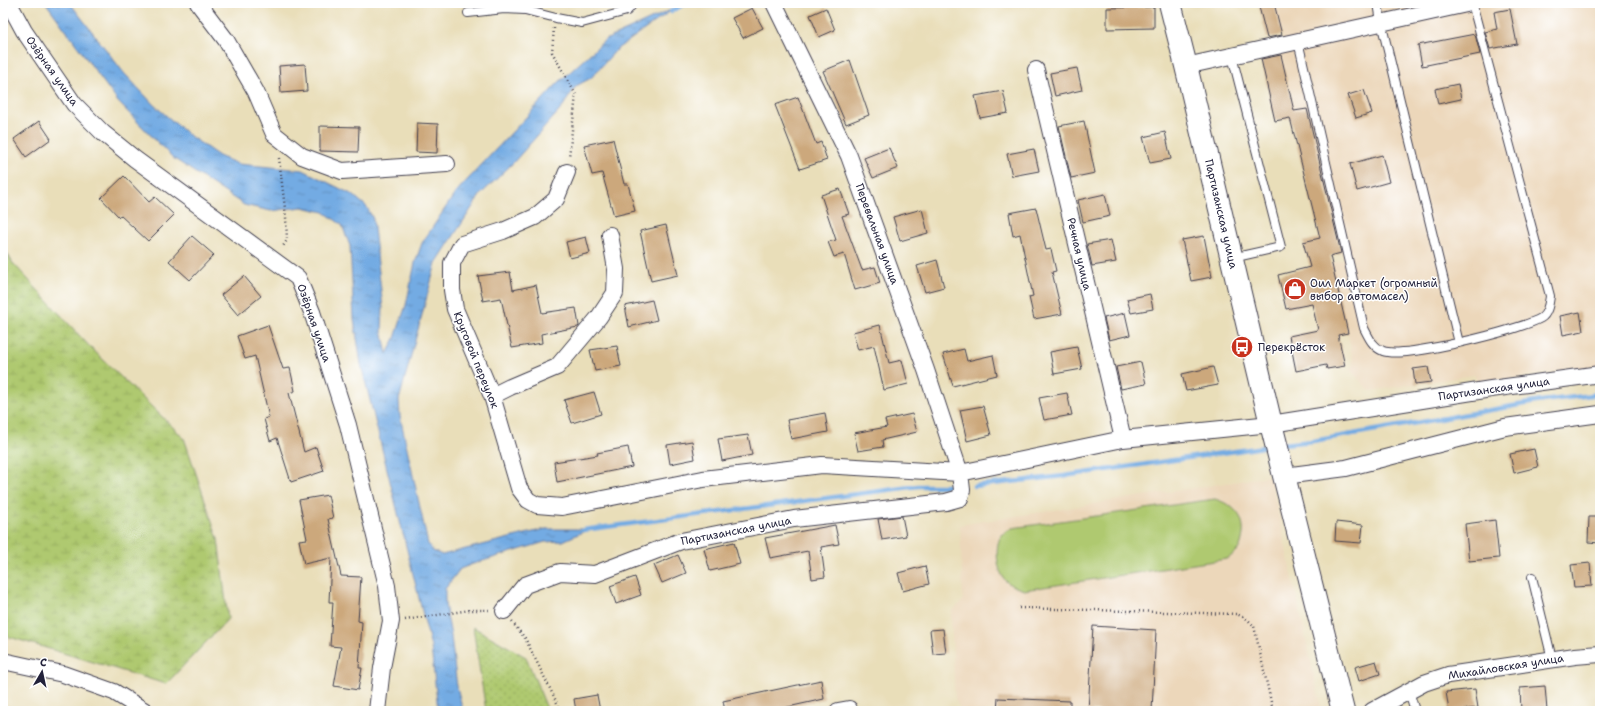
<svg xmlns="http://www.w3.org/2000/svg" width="1603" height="714" viewBox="0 0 1603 714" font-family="'Shantell Sans',sans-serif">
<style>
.built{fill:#ecd7ba}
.grass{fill:url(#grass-dots);stroke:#687655}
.wetland{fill:url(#wetland-marsh);stroke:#687655}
.pitch{fill:#afc96f;stroke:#687655}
.water{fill:url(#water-ripples);stroke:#4a668f}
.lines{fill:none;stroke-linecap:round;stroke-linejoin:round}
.stream{stroke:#73abe3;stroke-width:4.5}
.building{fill:#cca87b}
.service-casing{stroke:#403e4e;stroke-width:10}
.minor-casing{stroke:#403e4e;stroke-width:18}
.trunk-casing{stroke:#403e4e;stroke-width:24}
.path{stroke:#403e4e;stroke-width:2.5;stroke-dasharray:1 3;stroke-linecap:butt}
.service{stroke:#fff;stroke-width:8}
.minor{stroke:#fff;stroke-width:16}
.trunk{stroke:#fff;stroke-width:22}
.labels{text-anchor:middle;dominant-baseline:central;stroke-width:3;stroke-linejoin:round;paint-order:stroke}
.street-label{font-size:11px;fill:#22223b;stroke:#fff}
.poi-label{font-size:11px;fill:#22223b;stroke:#fff;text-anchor:start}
</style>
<defs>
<pattern id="grass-dots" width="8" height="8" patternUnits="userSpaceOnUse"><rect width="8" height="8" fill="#afc96f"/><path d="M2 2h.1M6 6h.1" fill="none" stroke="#96ac61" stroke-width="1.8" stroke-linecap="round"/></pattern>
<pattern id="wetland-marsh" width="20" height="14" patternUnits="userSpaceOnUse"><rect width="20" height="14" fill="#afc96f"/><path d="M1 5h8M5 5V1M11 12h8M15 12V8" fill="none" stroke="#96ac61"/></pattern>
<pattern id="water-ripples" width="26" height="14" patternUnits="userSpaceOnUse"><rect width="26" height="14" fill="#73abe3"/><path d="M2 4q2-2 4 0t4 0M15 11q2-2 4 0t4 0" fill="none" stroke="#5e8bb9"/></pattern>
</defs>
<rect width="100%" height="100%" fill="#fff"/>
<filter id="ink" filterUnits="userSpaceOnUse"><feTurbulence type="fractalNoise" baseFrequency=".025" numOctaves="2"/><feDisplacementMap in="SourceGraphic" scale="8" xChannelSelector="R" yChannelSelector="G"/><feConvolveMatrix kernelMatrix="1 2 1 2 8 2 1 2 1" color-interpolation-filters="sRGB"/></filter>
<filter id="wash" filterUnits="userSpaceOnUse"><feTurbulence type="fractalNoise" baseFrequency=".012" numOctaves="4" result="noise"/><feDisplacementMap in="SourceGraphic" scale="16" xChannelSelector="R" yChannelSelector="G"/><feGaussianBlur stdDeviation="0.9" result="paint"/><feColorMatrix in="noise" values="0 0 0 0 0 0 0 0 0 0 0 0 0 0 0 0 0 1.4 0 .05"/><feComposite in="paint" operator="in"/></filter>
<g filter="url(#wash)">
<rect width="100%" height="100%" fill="#e9deb9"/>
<path class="built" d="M1274 3H1600V366L1480 383 1474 375 1431 382 1428 367 1413 369 1415 384 1370 391 1351 371 1353 361 1348 333 1331 263 1344 260 1307 109 1294 111 1281 54 1279 41 1283 40Z
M1270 476 1322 711H961L955 698 951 612 963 601 960 525Z"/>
<path class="grass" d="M473 627 526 657 548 711H486Z"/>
<path class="wetland" d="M3 245 12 262 90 347 184 438 218 539 228 619 166 684 3 635Z"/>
<path class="pitch" d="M1215 499C1231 504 1245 514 1243 534 1242 540 1241 547 1237 551 1234 554 1230 557 1227 559L1024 590C1016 587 1007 585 1003 577 997 568 994 544 1002 535 1004 533 1009 530 1012 528Z"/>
<path class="water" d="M46 3H70L124 73 154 105 190 136 219 156 238 164 303 170 353 195 367 207 373 219 383 308 382 330 387 354 395 338 406 305 415 263 422 243 456 192 558 83 605 40 675 8 617 49 591 78 576 86 561 109 512 164 481 194 436 263 399 400 400 416 428 544 433 551 442 555 545 529H589L563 541 545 542 473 564 460 569 445 589V604L451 636 457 687 463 711H438L431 647 361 364 354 319 350 246 342 225 324 212 302 207 271 211 244 205 173 158 118 102Z"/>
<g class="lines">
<path class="stream" d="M671 11 687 3
M1282 444 1313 441 1542 401 1600 394
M974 486 1064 476 1270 446
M583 530 918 486H949"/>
</g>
<g id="blocks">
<path class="building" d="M1258 3H1274L1282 35 1267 38Z
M1154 7V28L1107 29V8Z
M752 8 763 28 743 38 732 18Z
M826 8 835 30 819 37 810 15Z
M1510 9 1517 44 1490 49 1485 32 1497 29 1494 12Z
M1475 34 1480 54 1422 66 1418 45Z
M1281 55 1294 111 1307 109 1341 253 1330 256 1348 333 1338 335 1345 366 1327 369 1326 365 1296 371 1289 336 1318 330 1312 304 1286 309 1278 275 1310 267 1303 242 1320 238 1290 118 1275 121 1261 59Z
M850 60 869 115 846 124 823 71Z
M305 64 307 91 281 93 279 66Z
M1077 68 1082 90 1055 96 1050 73Z
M1458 84 1461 99 1438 104 1435 89Z
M1364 90 1372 113 1356 118 1348 95Z
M1003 91 1008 113 980 118 975 96Z
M798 97 816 144 821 142 827 160 800 169 775 105Z
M39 121 51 139 26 157 14 139Z
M1084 121 1095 173 1071 178 1059 126Z
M417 123 438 124 437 153 416 152Z
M320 126 359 127 358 152 320 151Z
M1165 132 1171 159 1150 163 1143 137Z
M613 139 624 184H628L635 211 614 216 602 173 592 175 584 145Z
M889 148 898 168 873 178 864 158Z
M1034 149 1039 171 1012 176 1007 154Z
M1382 155 1389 182 1357 191 1350 164Z
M124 176 149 202 155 197 174 215 148 241 120 215 119 217 101 198Z
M840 189 849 214 842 216 862 270 875 267 880 283 855 290 844 254 834 257 828 242 836 240 821 195Z
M1105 194 1110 216 1083 222 1078 200Z
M1036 208 1046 250 1051 249 1056 271 1052 272 1062 314 1034 319 1029 297 1033 296 1020 234 1013 236 1009 213Z
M922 209 928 233 900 241 893 217Z
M666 225 678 275 651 281 640 231Z
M192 236 214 255 190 280 169 261Z
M1204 236 1212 277 1191 281 1182 240Z
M586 237 590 253 570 258 566 242Z
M1111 240 1116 262 1092 266 1087 244Z
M937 260 944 287 925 292 917 266Z
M510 272 513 290 536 285 542 313 576 308 579 326 578 327 541 334 542 343 512 348 501 298 483 301 478 276Z
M244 276 261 296 238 315 221 295Z
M1150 294 1153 309 1131 313 1127 299Z
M652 300 657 320 629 327 625 306Z
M1580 312 1583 331 1563 335 1560 316Z
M1125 313 1130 335 1109 340 1104 318Z
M268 325 283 369 290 368 295 391 289 393 304 452 316 447 324 471 291 482 277 438 270 441 264 419 269 417 255 356 245 359 237 336Z
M880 325 889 363 902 360 908 384 884 390 874 346 858 350 853 332Z
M617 346 621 366 595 371 590 350Z
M1077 347 1082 369 1054 374 1050 352Z
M964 349 967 361 993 355 997 375 953 386 943 354Z
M1141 362 1146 384 1121 389 1116 367Z
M1213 367 1218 385 1186 391 1182 374Z
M1428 367 1431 382 1415 384 1413 369Z
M594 392 601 414 572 423 564 400Z
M1067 393 1072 415 1044 420 1039 398Z
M983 406 991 435 967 441 960 410Z
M825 413 828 432 791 439 787 420Z
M912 414 917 432 882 440 883 447 858 451 854 433 887 427 885 420Z
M748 435 752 455 722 461 718 439Z
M692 441 695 459 670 464 667 445Z
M628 447 632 467 557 482 554 462 598 455 597 453Z
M1534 449 1538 467 1514 473 1510 454Z
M328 495 333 518 328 519 341 576 361 577 358 621 362 622 359 668H362L358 690 334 686 341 647 330 646 333 602H329L331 558 304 564 299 540 307 539 299 500Z
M902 516 906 536 882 540 878 519Z
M1589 517H1600V543L1588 542Z
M1495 520 1499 558 1469 561 1465 524Z
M1336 522 1363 525 1361 543 1335 541Z
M835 525 839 544 821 547 825 577 812 579 808 551 770 558 765 538Z
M734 542 740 564 710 571 704 549Z
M678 555 686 573 662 583 654 565Z
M1590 563 1592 586 1574 587 1571 565Z
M925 566 929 584 903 591 898 573Z
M635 577 641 595 616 604 610 586Z
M1093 626 1156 630 1152 711H1088Z
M943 629 946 653 933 654 930 630Z
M1376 661 1380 674 1359 681 1355 667Z
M821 680 824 699 770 711H725L723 701Z
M1545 686 1547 711H1521L1520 688Z
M1475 689 1478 708 1449 711 1446 692Z
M597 695 600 711H576L574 699Z
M998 698 1070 701V711H997Z"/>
</g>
</g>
<g filter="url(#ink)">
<use href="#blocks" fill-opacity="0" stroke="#403e4e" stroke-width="1"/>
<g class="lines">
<g class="service-casing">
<path id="service" d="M1378 3 1381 22 1459 343
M468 13 504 9 525 10 556 18 582 23 627 11 634 3
M1298 41 1364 328C1369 338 1373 347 1383 351 1404 359 1520 330 1541 318 1548 314 1549 303 1550 296L1472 3
M1232 56 1281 247 1232 258
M1532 577 1552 659
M1409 691 1415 711"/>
</g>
<g class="minor-casing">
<path id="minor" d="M198 3 226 40 256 92 274 134 302 156 342 171 447 164
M11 7 24 31 74 104 103 133 135 159 298 278 312 312 348 425 387 586 391 621 382 668 377 711
M1186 66 1471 3
M1036 70 1123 439
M567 172 556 199 535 217 503 231 462 244 452 263V290L455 309 492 396 519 488 528 500 537 505 562 507 703 479 822 465 960 473 1123 439 1271 424 1491 389 1600 374
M492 396 510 387 557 367 599 317 615 293 616 269 610 235
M1284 476 1346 468 1505 427 1600 414
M504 611 525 585 560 572 595 574 681 541 794 519 946 502 960 498 962 490 960 473 926 370 849 156 774 3
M3 661 63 674 114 692 145 711
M838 711 849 709
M1372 711 1424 683 1448 675 1575 656 1600 654"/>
</g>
<g class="trunk-casing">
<path id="trunk" d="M1170 3 1186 66 1271 424 1343 711"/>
</g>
<path class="path" d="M554 28 552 52 576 95 569 157
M279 158 286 217 287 240 282 248
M1019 608 1237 614 1247 619 1254 626 1273 711
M405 620 470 610H489
M512 622 525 638 561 711"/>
<use href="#service" class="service"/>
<use href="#minor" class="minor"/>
<use href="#trunk" class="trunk"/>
</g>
</g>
<defs>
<g id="shop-disc" transform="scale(1.15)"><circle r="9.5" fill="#c8321e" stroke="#fff"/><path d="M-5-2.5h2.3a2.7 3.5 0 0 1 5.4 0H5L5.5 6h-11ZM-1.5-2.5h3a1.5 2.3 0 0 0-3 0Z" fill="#fff"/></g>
<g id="bus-disc" transform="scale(1.15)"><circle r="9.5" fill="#c8321e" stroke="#fff"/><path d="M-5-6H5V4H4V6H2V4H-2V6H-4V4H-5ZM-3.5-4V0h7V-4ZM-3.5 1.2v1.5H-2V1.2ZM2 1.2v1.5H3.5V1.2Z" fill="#fff"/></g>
</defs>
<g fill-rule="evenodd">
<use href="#shop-disc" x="1295" y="289"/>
<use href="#bus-disc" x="1242" y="347"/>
</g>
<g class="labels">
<g class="street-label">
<text transform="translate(52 71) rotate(55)">Озёрная улица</text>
<text transform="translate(1221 214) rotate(77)">Партизанская улица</text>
<text transform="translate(877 234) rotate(70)">Перевальная улица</text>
<text transform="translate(1079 254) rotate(77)">Речная улица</text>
<text transform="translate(314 323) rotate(71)">Озёрная улица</text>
<text transform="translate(476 360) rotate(68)">Круговой переулок</text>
<text transform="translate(1494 389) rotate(-8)">Партизанская улица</text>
<text transform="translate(736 531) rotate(-11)">Партизанская улица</text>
<text transform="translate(1506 667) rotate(-9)">Михайловская улица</text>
</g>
<g class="poi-label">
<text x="1310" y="283">Оил Маркет (огромный<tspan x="1310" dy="13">выбор автомасел)</tspan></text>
<text x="1258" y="347">Перекрёсток</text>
</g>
</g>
<rect width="1603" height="714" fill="none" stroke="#fff" stroke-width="16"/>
<g transform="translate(42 672) rotate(9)" stroke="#ffffff" stroke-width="3" paint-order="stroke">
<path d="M0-3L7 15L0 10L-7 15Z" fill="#22223b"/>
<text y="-6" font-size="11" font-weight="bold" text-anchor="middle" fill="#22223b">С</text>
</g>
</svg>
